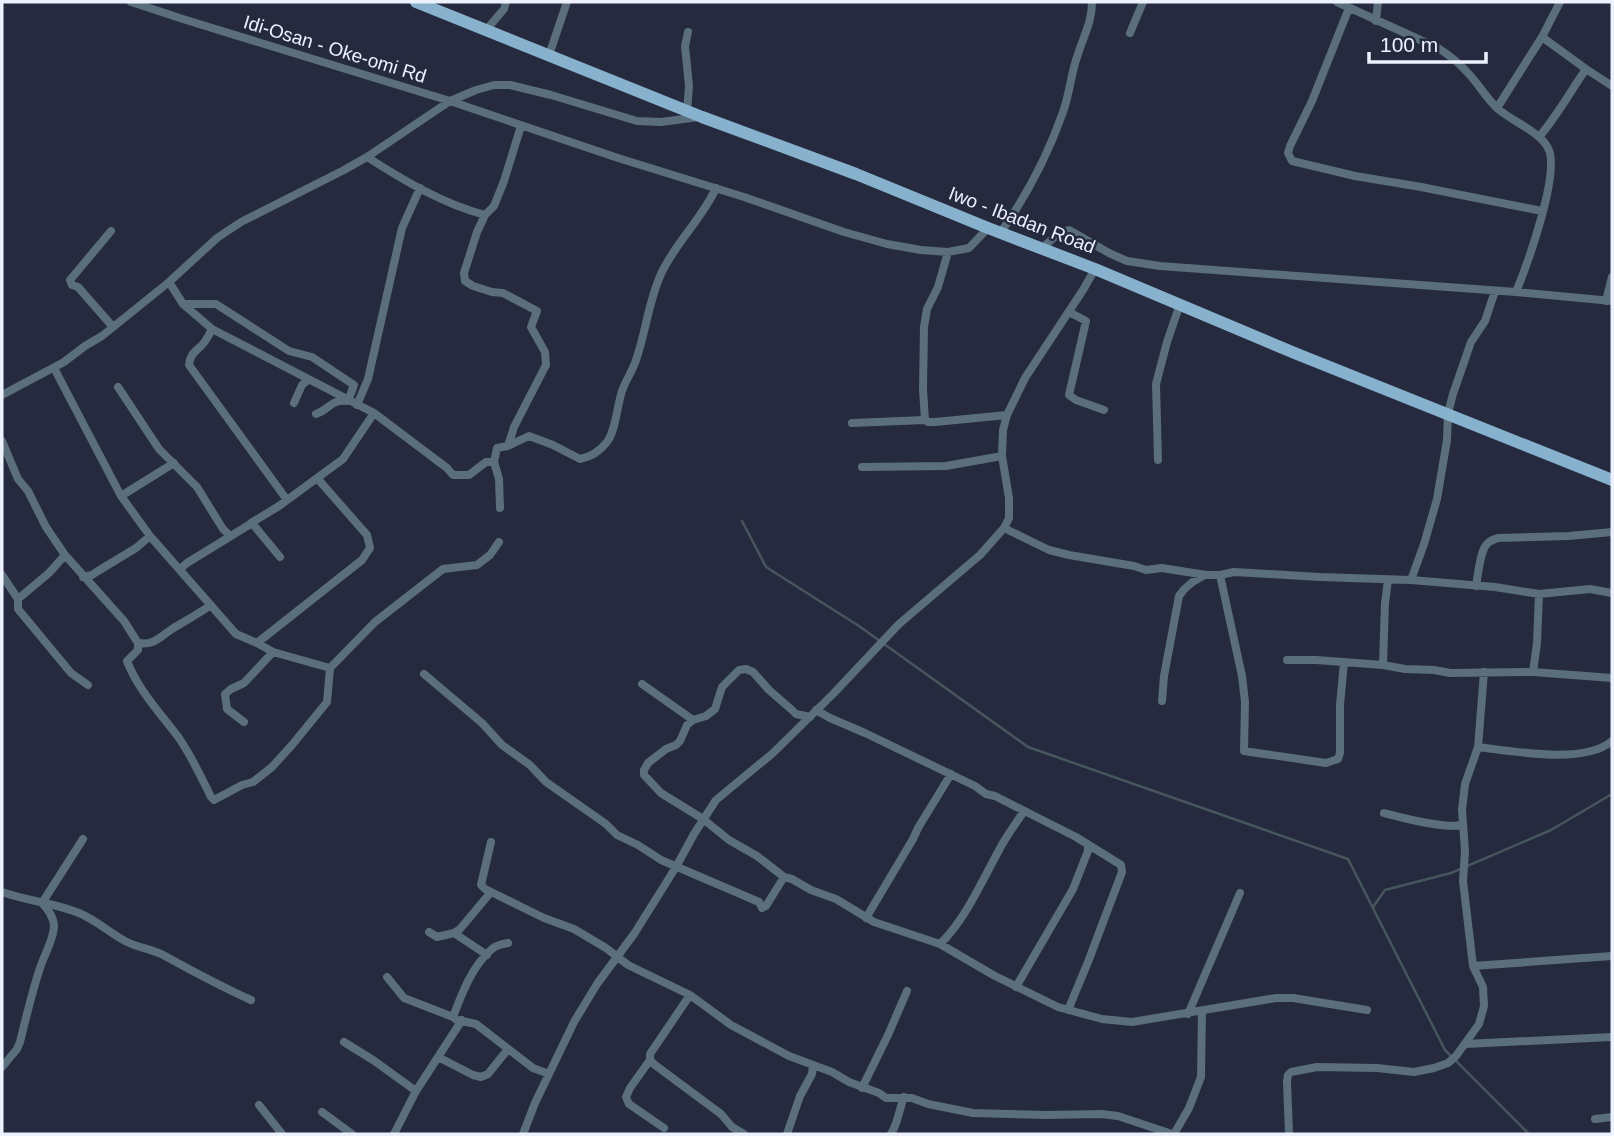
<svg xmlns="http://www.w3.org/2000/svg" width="1614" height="1136" viewBox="0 0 1614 1136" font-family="Arial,sans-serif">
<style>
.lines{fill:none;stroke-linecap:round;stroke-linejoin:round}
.stream{stroke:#47565c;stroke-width:2.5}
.minor{stroke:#5a6e7c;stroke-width:8}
.primary{stroke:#87b1cd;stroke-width:12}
.labels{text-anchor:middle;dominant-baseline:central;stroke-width:5;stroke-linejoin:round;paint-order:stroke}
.street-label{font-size:19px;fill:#edf1fe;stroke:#252a3e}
</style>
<rect width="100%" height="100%" fill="#252a3e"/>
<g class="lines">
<path class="stream" d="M742 521 766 567 859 626 1028 747 1348 859 1445 1050 1529 1134
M1373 907 1385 890 1451 873 1551 830 1612 794"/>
<path class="minor" d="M131 2 186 20 450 101 618 158 744 197 844 232 887 244 921 250 948 252 969 248 988 228
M1337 2 1438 48C1449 55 1459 63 1467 72 1478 83 1486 98 1498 109 1512 121 1540 132 1548 148 1561 172 1527 265 1516 292
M1349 8 1312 101 1290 146 1288 153 1292 161 1355 176 1421 187 1542 211
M1376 21 1378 2
M487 29 504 9 506 2
M1130 33 1143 2
M1542 37 1586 69
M549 55 567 2
M1497 108 1542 37 1560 2
M687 111 689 86 685 46 688 32
M1539 137C1557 116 1570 92 1586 69L1612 86
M367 157C403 180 443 204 485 215
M111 231 70 280 72 285 78 287 113 327
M1001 232C1027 195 1048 155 1063 112 1070 93 1071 72 1078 54 1084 35 1092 22 1092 2
M1041 249 1058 234 1069 230 1109 253 1127 261 1160 266 1516 292 1612 301
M948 252 938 287 927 309 924 327 923 389 925 420 928 422H935L1007 415
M169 282 183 304 212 329 374 413 447 468 453 475H469L486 462H494L497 448 508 446 529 436 553 445 580 459C590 457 600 451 607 442 616 430 617 406 622 391 626 379 634 369 637 357 646 330 649 300 661 274 675 243 702 219 716 188
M1606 301 1612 277
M183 304H216L289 351 312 357 354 385 348 401C331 399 330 409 316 414
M1069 312 1086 321 1069 395 1076 400 1104 410
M212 329C209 335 206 341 202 345 195 352 190 354 189 365L287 500
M118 387 159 449 197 487 223 529 230 536
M2 395 64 362 85 346 102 336 169 282 217 238 241 222 344 170 367 157 450 101 476 90 494 85H510L551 95 637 121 661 122 699 117
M294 403 302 385 308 380
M357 405 368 379 402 228 420 188
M852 423 925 420
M2 441 18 479 28 491 46 527 65 555 124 621 138 643V650L127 661C138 690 161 714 179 738 192 757 201 777 211 797L214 800 242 785 253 782 272 767 292 745 327 702 330 668 273 652 257 643 236 634 150 536 121 496 54 368
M508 446 514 427 546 365 545 352 531 327 537 311 503 293 492 292 473 286 465 281 464 273 477 232 485 215 494 206 504 181 521 126
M1158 460 1156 384 1167 342 1180 304
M494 462 499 479 500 508
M862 467 946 466 1002 456
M121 496 174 463
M251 523 279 506 343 459 374 413
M1004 528 1049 550 1069 555 1134 566 1146 570 1162 568 1206 575H1220L1234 572 1320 577 1411 580 1495 587 1539 594 1590 589 1612 593
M65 555 49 573 18 599V609L71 673 88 685
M180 569 187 563 252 523 280 557
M2 575 18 599
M1220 575 1242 676 1245 702 1244 751 1326 763 1338 759 1340 753V705L1344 662
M83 577 92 575 98 571 136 548 150 536
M1411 580 1424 544 1437 499 1447 440 1448 413 1453 394 1471 342 1485 321 1495 291
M1476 586C1478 576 1480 549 1488 543 1491 540 1495 539 1498 538L1569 536 1612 532
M138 643C153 646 160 637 172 629 185 621 198 614 211 605
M257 643 362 560 370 548 367 535 317 478
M1287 660H1316L1383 665 1405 669 1434 670 1450 673 1533 672 1612 678
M1383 665 1385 603 1388 580
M330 668 375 622 443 569 477 565 490 555 499 542
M1533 672 1537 643 1539 594
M424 674 482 723 502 745 530 765 546 782 606 824 617 835 638 845 661 860 759 902 762 908 766 906 784 877
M642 684 693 720
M1162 701 1164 676 1179 596C1186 585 1194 581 1205 575
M816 710 830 718 865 733 975 786 986 794 995 796 1076 837 1121 865 1122 872 1088 962 1068 1010
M810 717 796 714 792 710 769 690 753 672 746 669 739 670 722 687 715 709 706 716 693 720 687 725 680 741 676 745 666 749 648 763 644 770V775L661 793 703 819 729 840 757 856 784 877 792 879 811 890 836 899 874 922 940 944 995 976 1058 1007 1102 1019 1132 1022 1276 998H1293L1367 1010
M244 722 227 709 225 694 231 689 244 683 273 652
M1478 747C1513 751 1584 765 1612 741
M1384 813C1403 818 1444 829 1463 825
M491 842 481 885 485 889 544 918 574 929 606 948 628 965 690 995 731 1025 789 1056 832 1072 849 1082 879 1093 886 1098H912L928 1104 973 1113 1047 1115 1101 1114 1118 1116 1172 1134
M2 892C27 901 55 903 79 913 96 920 110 933 125 941 138 948 153 949 165 956 194 972 222 987 251 1000
M42 903 83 839
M866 918 913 839 918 828 951 774
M429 932 437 937 454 933 460 929 491 892
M454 933 487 955
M940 944C966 920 985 874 1003 843 1009 832 1017 822 1024 811
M1473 966 1612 956
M387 977 404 998 453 1017 457 1020 476 1024 533 1068 549 1074
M1016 987 1073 889 1088 851V845
M690 995 650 1054V1060L655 1065 721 1114 732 1127 744 1134
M1188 1014 1240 893
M453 1017C462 993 472 966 492 949 496 945 502 944 508 943
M344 1042 373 1060 416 1091
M1465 1044 1612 1037
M438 1057 473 1075 481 1077 488 1074 508 1049
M650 1060 630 1088 626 1097 629 1104 664 1128
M2 1067 17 1049 20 1042C26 1017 32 992 40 968 44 955 53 941 54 927 54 917 48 910 42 903
M862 1088 888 1035 907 991
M259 1105 282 1134
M322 1112 352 1134
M1595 1119 1612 1117
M394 1134 416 1091 462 1020
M523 1134 535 1103 574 1022 597 984 634 934 676 867 694 834 716 800 773 753 834 693 899 624 980 555 1004 528 1009 518V498L1002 456 1003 430 1007 415 1025 378 1083 290 1095 269
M787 1134 800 1096 812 1074 813 1065
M891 1134C898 1123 899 1110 904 1097
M1174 1134 1189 1108 1201 1077 1202 1011
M1289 1134 1287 1081 1288 1075 1291 1072 1317 1067 1377 1068 1414 1072 1434 1068 1448 1063 1456 1056 1479 1024 1484 1006 1483 987 1473 966 1463 881 1465 851 1462 810 1465 784 1478 747 1484 672"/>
<path class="primary" d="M416 2 702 117 856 174 988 228 1095 269 1297 354 1612 480"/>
</g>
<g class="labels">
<g class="street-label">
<text transform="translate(335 49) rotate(17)">Idi-Osan - Oke-omi Rd</text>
<text transform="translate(1022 220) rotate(21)">Iwo - Ibadan Road</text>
</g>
</g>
<rect width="1614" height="1136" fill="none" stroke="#edf1fe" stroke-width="7"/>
<path d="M1369 52v10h117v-10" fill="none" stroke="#edf1fe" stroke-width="3.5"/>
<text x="1380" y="52" font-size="21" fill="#edf1fe" stroke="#252a3e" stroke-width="5" paint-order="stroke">100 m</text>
</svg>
